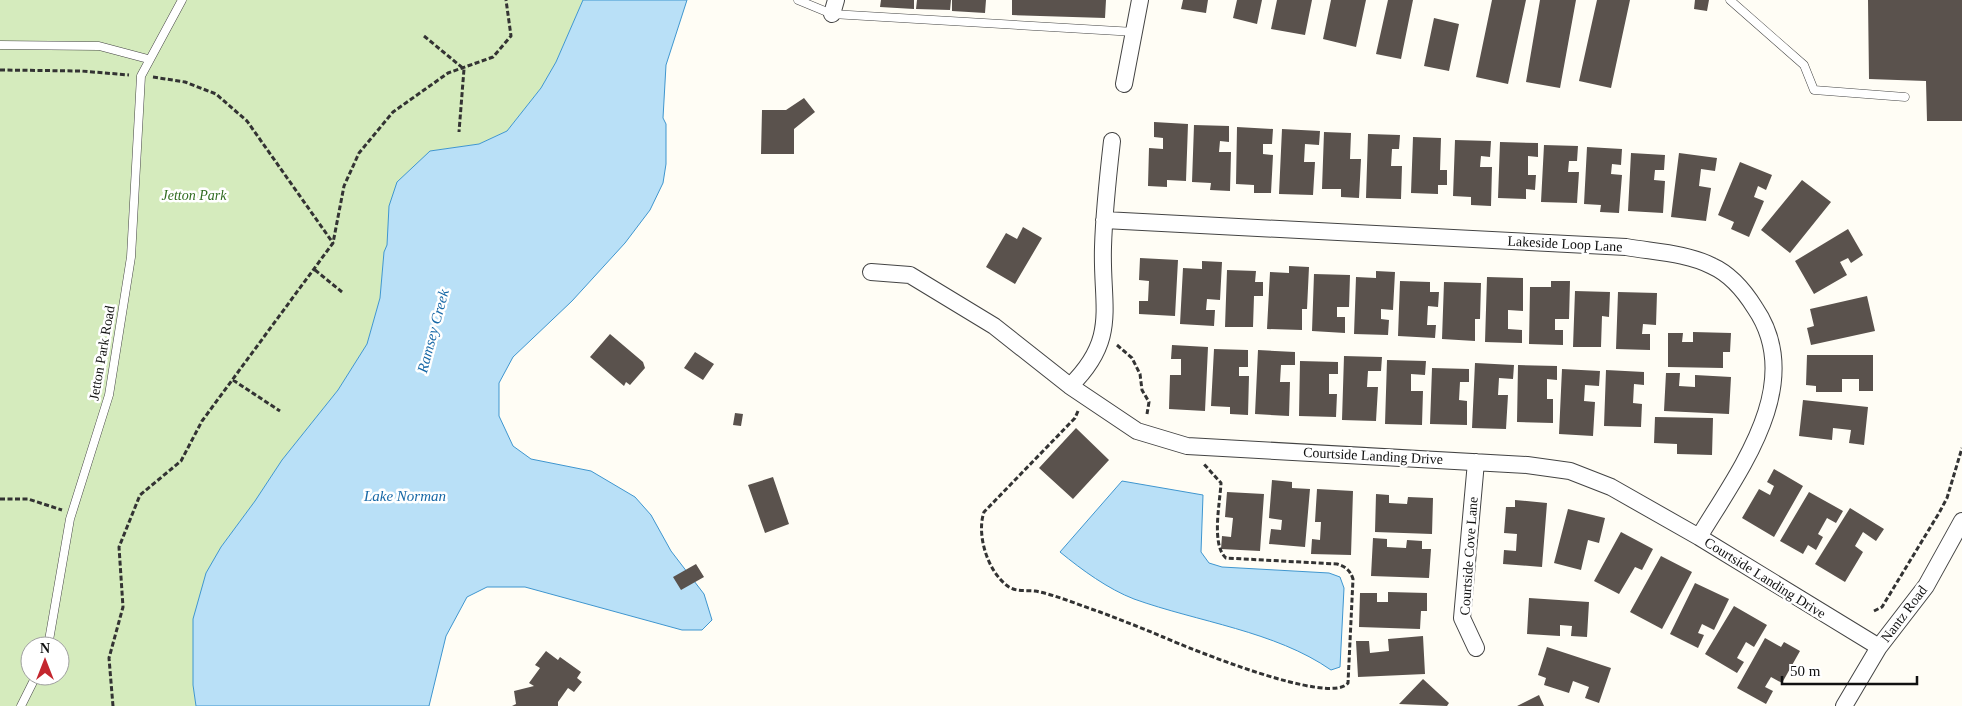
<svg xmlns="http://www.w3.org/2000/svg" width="1962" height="706" viewBox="0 0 1962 706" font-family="Georgia,serif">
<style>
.green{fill:#d5ebbd;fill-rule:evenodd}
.water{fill:#b9e0f7;stroke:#3f96cf}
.building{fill:#5a524d}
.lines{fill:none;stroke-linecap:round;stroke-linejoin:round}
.service-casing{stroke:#444;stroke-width:9}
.minor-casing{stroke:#444;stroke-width:18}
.path{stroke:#333;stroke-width:3;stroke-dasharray:5 2.5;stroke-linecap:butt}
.service{stroke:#fff;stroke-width:8}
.minor{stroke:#fff;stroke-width:16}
.labels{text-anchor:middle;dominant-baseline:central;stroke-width:5;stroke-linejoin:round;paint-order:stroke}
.park-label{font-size:14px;font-style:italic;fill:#2f6b1f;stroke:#fff}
.street-label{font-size:14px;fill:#111;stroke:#fff}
.water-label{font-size:15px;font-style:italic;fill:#1768a6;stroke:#fff}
</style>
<rect width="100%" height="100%" fill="#fffdf5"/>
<path class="green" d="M0 0H583L556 62 541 88 507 131 479 144 430 151 384 252 380 298 367 344 338 390 282 460 255 501 221 547 193 685 196 706H0ZM30 646H60V676H30Z"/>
<path class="water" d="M583 0H687L666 65 663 118 666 124V164L663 183 650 210 625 243 572 301 513 357 499 383V416L513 446 531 459 591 471 635 497 651 515 671 551 704 594 712 620 702 630H682L525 587H487L467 597 446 636 429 706H196L193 685V619L206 573 221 547 255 501 282 460 338 390 367 344 380 298 384 252 387 245 389 206 397 182 430 151 479 144 507 131 541 88 556 62Z
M1122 481 1203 495 1201 552 1209 563 1222 567 1329 573 1340 577 1344 588 1340 667 1331 670C1275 631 1198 622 1134 599 1108 589 1082 570 1060 552Z"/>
<path class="building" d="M881 0H914V9L880 7Z
M917 0H951L950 10 916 9Z
M952 0H986L985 13 952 11Z
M1012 0H1106L1105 18 1012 15Z
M1183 0H1208L1206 13 1181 9Z
M1237 0H1262L1257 24 1233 18Z
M1277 0H1312L1305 35 1271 29Z
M1331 0H1366L1356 47 1323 39Z
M1388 0H1413L1401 59 1376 54Z
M1492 0H1526L1508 84 1476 77Z
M1540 0H1576L1560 88 1526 82Z
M1597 0H1630L1611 88 1579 81Z
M1695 0H1709L1707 11 1694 9Z
M1868 0H1962V121H1927L1926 81 1869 79Z
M1434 18 1459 24 1449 71 1424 66Z
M804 98 815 112 794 129V154H761L762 110H786Z
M1154 122 1188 124 1186 181 1167 180V187L1148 186 1149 148 1163 149V138L1154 137Z
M1194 125 1229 126V142L1220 141 1219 152H1231L1230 191 1210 190 1211 183 1192 182Z
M1237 127 1273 129 1272 144H1263V154L1273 155 1271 193H1254V185L1236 184Z
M1282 129 1320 131 1319 145 1305 144 1304 162H1315L1313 195 1279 194Z
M1324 132 1351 133 1350 159H1361L1359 198 1341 197V189H1322Z
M1368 134 1400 135 1399 149H1392L1391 166H1402L1401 199 1366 198Z
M1413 137 1441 138 1440 170H1447V185H1438V194L1411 193Z
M1455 140 1491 141 1490 157 1481 156 1480 167H1492L1491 206 1471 205V197L1453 196Z
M1500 142 1538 143V157L1528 156V175H1536L1535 190 1526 189V199L1498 198Z
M1544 145 1578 146 1577 161H1569L1568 172H1579L1577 203 1541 202Z
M1587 147 1622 149 1621 165 1612 164 1611 174 1622 175 1619 213 1600 212 1601 205 1584 204Z
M1631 153 1665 155 1664 170H1655L1654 180 1665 181 1663 213 1628 211Z
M1679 153 1717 158 1715 171 1701 169 1699 186 1711 188 1706 221 1671 217Z
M1740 162 1772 175 1766 190 1758 186 1754 197 1764 201 1749 237 1731 229 1734 222 1718 215Z
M1802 180 1831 202 1790 253 1761 230Z
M1023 227 1042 238 1015 284 986 267 1006 233 1017 239Z
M1848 229 1863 255 1851 263 1848 258 1840 262 1847 275 1814 294 1795 261Z
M1140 258 1178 260 1175 316 1139 314V301H1148L1149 281 1139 280Z
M1202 261 1222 262 1220 300 1207 299 1206 310H1215L1214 326 1180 324 1183 268 1202 269Z
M1289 266 1309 267 1307 309H1302V330L1267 329 1270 272 1289 273Z
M1227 270 1256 271 1255 282H1263V296H1254L1253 327H1225Z
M1376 271 1395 272 1393 310 1381 309V319L1389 320 1388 335 1354 334 1356 277 1376 278Z
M1314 274 1350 275 1349 307H1337V317H1345V333L1312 331Z
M1487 277 1523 278V311L1508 310V329L1522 330V343L1485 342Z
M1400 281 1430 282V292H1439L1438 307 1428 306 1427 325H1436L1435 338 1398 336Z
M1551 281H1570L1569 319H1555V330H1563V345L1529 344 1530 287H1551Z
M1444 282 1481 283 1480 319H1475V341L1442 339Z
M1575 291 1610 292 1609 317 1602 316 1601 347H1573Z
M1618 292 1657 293 1656 325 1643 324 1642 334H1650V350L1616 349Z
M1867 296 1875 331 1811 345 1807 328 1814 326 1810 309Z
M1693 332 1731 333 1730 352H1723V368L1668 367V333H1683L1682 342H1693Z
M610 334 643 362 645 368 630 385 626 382 624 386 590 357Z
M1172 345 1208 347 1205 411 1169 409 1170 375H1181V359H1171Z
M1214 349 1248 350V367H1239V376H1249L1248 415 1230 414V407L1211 406Z
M1258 350 1295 352V365H1281L1280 382H1290L1289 416 1255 414Z
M695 352 714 364 703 380 684 368Z
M1807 355H1873V391H1859V379H1842V392H1816V386L1806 385Z
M1344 356 1382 357 1381 371H1368L1367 387H1378L1376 421 1342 420Z
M1387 360 1426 361 1425 375 1411 374V391H1423L1422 425 1385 424Z
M1300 361 1338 362V374H1329V394H1337L1336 417 1299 416Z
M1475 363 1514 365 1513 379 1499 378 1498 395H1508L1506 429 1472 428Z
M1518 365 1557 366V380L1547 379V399H1553V423L1517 422Z
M1432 368 1469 369V382H1460L1459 400 1467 401V425L1430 424Z
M1562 369 1600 371 1599 386 1585 385 1584 401 1595 402 1593 436 1559 434Z
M1606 370 1644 372V385L1634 384 1633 403 1642 404 1641 427 1604 426Z
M1666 373H1680L1679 386 1695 387V375L1731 377 1729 414 1664 411Z
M1803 400 1868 407 1864 445 1849 443 1851 430 1833 428 1832 440 1799 436Z
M735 413 743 414 741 426 733 425Z
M1655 417 1713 418 1712 455 1677 454V444L1654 443Z
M1076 428 1109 460 1073 499 1039 468Z
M1774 469 1803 486 1774 537 1742 518 1759 489 1770 495 1774 486 1767 482Z
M773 477 789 524 765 533 748 485Z
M1272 480 1292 482V488L1310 489 1305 547 1269 544 1271 529 1281 530 1282 520 1269 518Z
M1317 489 1353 491 1351 555 1311 554 1312 539 1320 540 1321 522H1315Z
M1227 492 1264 494 1260 551 1221 549 1222 536 1231 537 1233 518 1225 517Z
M1809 492 1843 511 1836 523 1827 518 1818 534 1823 537 1816 550 1808 545 1803 554 1780 541Z
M1376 494 1389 495V503L1407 504 1408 497 1433 498 1432 534 1375 532Z
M1515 500 1547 503 1542 567 1503 564 1504 550 1516 551 1517 534 1504 533 1506 507H1515Z
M1850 508 1884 529 1876 541 1863 532 1855 546 1863 552 1845 582 1815 564Z
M1568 509 1605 518 1599 543 1588 540 1581 570 1554 563Z
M1621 532 1653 549 1642 570 1635 567 1619 594 1594 581Z
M1373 538 1387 539V547L1406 548 1407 540 1422 541V549H1431L1429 578 1371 576Z
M1661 556 1692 572 1662 629 1630 612Z
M696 564 704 577 681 590 673 577Z
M1695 583 1729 599 1714 630 1702 624 1698 633 1704 635 1698 648 1670 634Z
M1388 592 1427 593V611H1421L1420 629 1359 627 1360 593H1377V602H1388Z
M1529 598 1589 602 1587 637 1571 636 1572 626 1560 625V636L1527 634Z
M1734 606 1767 625 1754 647 1746 642 1737 658 1744 662 1737 673 1705 654Z
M1423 636 1425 674 1358 677 1356 641H1369L1370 653 1389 651 1388 639Z
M1765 638 1781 647 1784 642 1800 651 1782 683 1771 677 1765 687 1773 691 1766 704 1737 688Z
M1547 647 1611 668 1599 703 1585 698 1589 687 1573 681 1569 693 1544 685 1546 678 1538 675Z
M546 651 558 660 560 657 581 672 577 678 582 682 574 692 568 688 558 702V706H512L516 704 514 691 534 686 529 683 540 668 535 665Z
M1423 679 1449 703 1447 706 1399 704Z
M1539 695 1544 706H1517Z"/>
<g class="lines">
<g class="service-casing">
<path id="service" d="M798 0 832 14 1135 32
M1730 0 1804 65 1814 90 1905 97
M0 45 99 46 148 59
M48 646 70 519 109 395 131 257 141 76 182 0
M21 706 36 676"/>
</g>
<g class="minor-casing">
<path id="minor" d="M832 14 836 0
M1124 84 1140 0
M1104 220 1626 247C1654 252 1687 253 1712 266 1730 274 1745 292 1755 308 1807 384 1738 472 1699 537
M871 272 910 275 994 326 1070 386 1137 431 1187 446 1527 465 1570 471 1611 487 1699 537 1879 647
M1070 386C1119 338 1101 307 1103 247 1104 212 1108 176 1112 141
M1476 462 1462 618 1476 648
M1844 706 1879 647 1926 586 1962 521"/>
</g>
<path class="path" d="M424 36 464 69 459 132
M0 70 81 71 129 75
M153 77 185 82 216 94 247 121 333 243
M315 270 342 292
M1117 345 1132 358 1140 374 1142 390 1149 402 1147 414
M233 380 280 411
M1078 411 1075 418 984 512C976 535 988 573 1009 587 1017 592 1026 590 1035 591 1056 595 1079 605 1100 612 1121 620 1142 628 1163 637 1191 649 1330 706 1348 683L1353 579C1350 570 1346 567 1337 564L1226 558C1211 545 1220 503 1221 483L1203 463
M0 499H28L62 510
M1874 611 1882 607 1939 513 1947 498 1962 448
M113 706 109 658 123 607 119 547 140 495 181 461 202 421 333 243 344 186 359 153 393 112 448 73 493 57 511 36 506 0"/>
<use href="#service" class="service"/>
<use href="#minor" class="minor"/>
</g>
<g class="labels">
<g class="park-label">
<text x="194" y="195">Jetton Park</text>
</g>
<g class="street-label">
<text transform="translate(1565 244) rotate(3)">Lakeside Loop Lane</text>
<text transform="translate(102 353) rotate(-80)">Jetton Park Road</text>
<text transform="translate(1373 456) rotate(3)">Courtside Landing Drive</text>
<text transform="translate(1469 556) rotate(-86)">Courtside Cove Lane</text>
<text transform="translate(1765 578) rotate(32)">Courtside Landing Drive</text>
<text transform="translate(1904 614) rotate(-53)">Nantz Road</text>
</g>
<g class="water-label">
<text transform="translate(433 331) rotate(-75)">Ramsey Creek</text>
<text x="405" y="496">Lake Norman</text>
</g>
</g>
<g transform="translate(45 661)"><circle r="24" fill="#ffffff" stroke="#a0a0a0"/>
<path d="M0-4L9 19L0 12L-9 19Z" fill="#c4262e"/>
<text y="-8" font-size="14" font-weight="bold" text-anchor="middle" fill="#111111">N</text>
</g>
<path d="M1782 676v8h135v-8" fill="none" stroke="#111111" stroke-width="2.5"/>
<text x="1790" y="676" font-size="15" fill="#111111" stroke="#ffffff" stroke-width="4" paint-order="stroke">50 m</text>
</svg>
